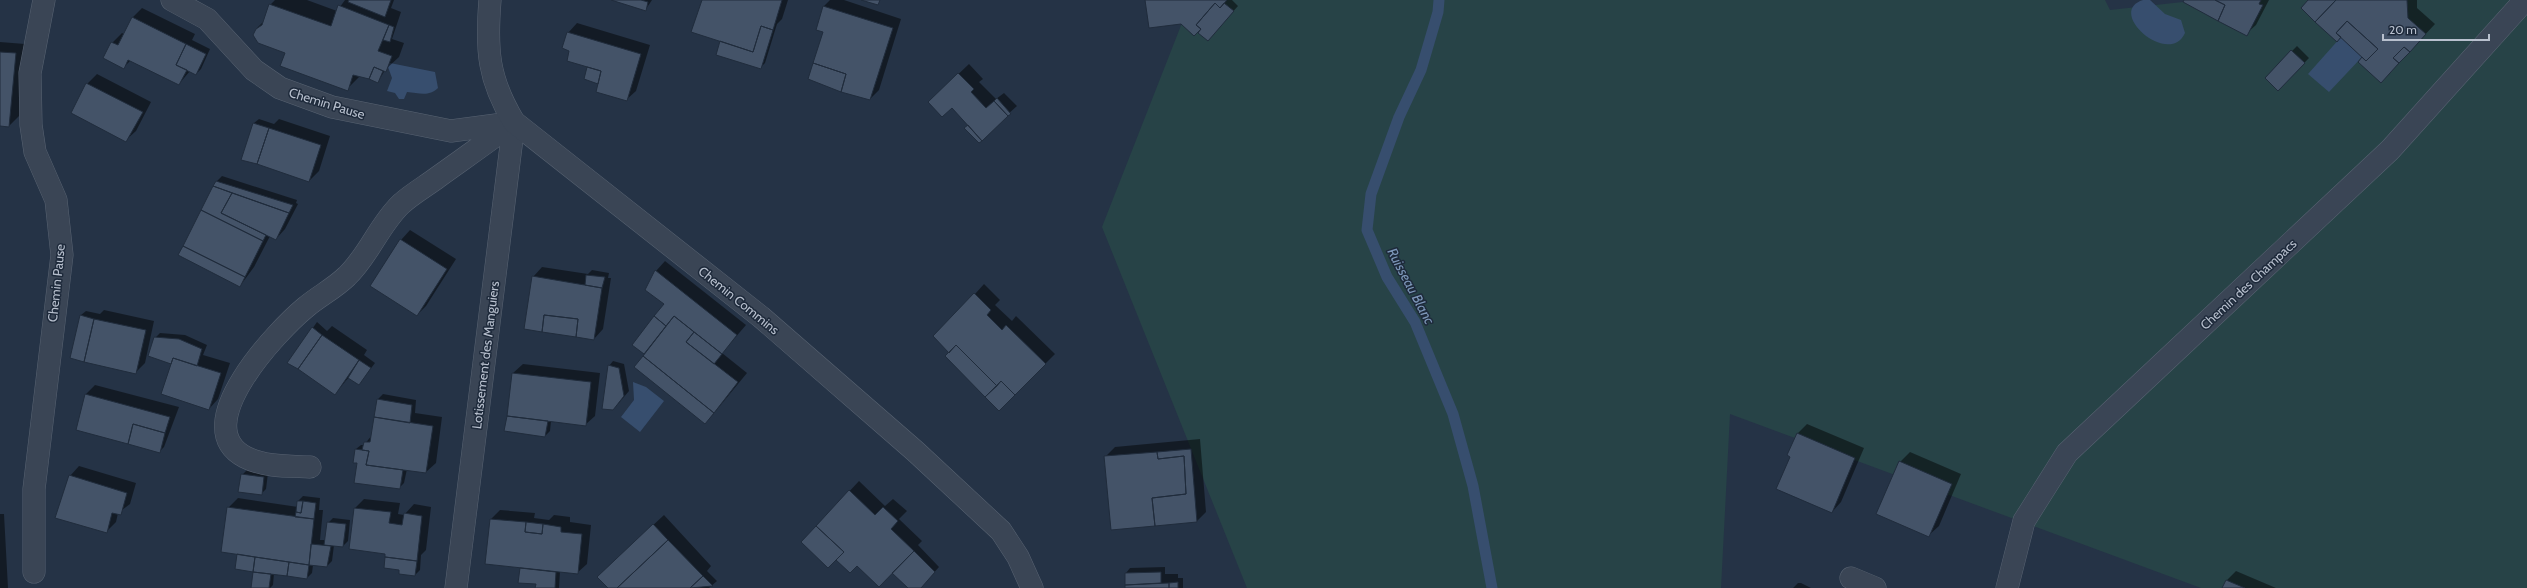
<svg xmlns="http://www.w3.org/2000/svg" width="2527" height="588" viewBox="0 0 2527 588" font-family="Cabin,sans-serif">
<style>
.green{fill:#274347}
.water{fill:#374e6e}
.shadow{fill:#0007}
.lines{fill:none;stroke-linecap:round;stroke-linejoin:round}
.stream{stroke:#374e6e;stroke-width:11}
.building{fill:#445368;stroke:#202c3c}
.minor-casing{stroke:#586372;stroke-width:23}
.tertiary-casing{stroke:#586372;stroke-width:23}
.minor{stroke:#3a4555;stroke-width:22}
.tertiary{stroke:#3a4555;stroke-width:22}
.labels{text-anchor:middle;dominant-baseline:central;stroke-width:3;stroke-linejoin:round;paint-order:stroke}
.street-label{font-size:13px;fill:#b8c0ce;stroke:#1e2a3b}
.water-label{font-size:14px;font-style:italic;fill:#7c96b8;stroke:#1e2a3b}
</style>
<rect width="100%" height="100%" fill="#253346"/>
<path class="green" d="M1191 0H2105L2110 10 2201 0H2527V588H2201L1730 414 1721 588H1247L1102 227Z"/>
<path class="water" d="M2143 0H2150L2165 14 2181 20 2185 33C2169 68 2105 12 2143 0Z
M2341 37 2362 57 2329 92 2308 74Z
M390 63 435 72 438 88C429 97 419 93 407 92L404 99H399L395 93 387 91 392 78 388 67Z
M633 382 646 387 664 401 640 432 621 417 634 400Z"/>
<path class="shadow" d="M275 0H307L337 11 345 0H394L391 8 401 12 392 39 404 43 399 57 385 70 378 82 360 76 347 89 287 52 256 29 264 21 270 5Z
M615 0H652L646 9Z
M703 0H788L782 19 777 24 765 63 760 68 722 41Z
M830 0H844L901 19 879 90 870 99 824 31 817 29 824 6Z
M1146 0H1232L1238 6 1212 35 1202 29 1181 23Z
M2185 0H2269L2256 25 2246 34Z
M2310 0H2417V8L2435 24 2408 53 2363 57 2342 37 2337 41Z
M142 8 195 34 192 40 210 49 201 69 196 74 190 71 179 84 130 61 124 67 112 43 122 33 124 34 132 18Z
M577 23 650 45 636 91 626 100 600 81 588 68 589 66 571 50 568 33Z
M0 42 25 44 19 116 9 126 0 125Z
M2297 46 2309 58 2278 90 2292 51Z
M969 64 983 79 979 82 996 99 1004 93 1017 106 1007 115 969 125 952 107 929 102Z
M97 74 151 102 136 131 126 140 72 112 87 84Z
M259 119 274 124 279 119 330 136 319 171 309 181 254 123Z
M222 176 297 200 296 203 298 204 285 229 276 239 270 236 254 267 240 286 180 255 217 181Z
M410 230 456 259 426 306 417 315 371 286 401 240Z
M665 261 746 325 722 353 747 373 710 418 649 348 665 304 656 271Z
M542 267 588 274 592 270 609 273 608 278H611L603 329 594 339 533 277Z
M984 284 1000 300 995 305 1012 321 1016 316 1055 354 999 410 975 294Z
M104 310 154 321 145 363 136 372 81 315 86 311 100 314Z
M317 322 327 331 332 326 367 350 364 355 375 363 359 384 349 377 335 394 289 362Z
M160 333 185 335 207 345 203 355 230 363 218 399 209 409 155 338Z
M613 361 624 364 629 391 618 404 609 366Z
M523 364 600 373 595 416 585 425 551 421 550 431 545 436 513 373Z
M95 385 179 407 164 447 159 452 77 429 86 394Z
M383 394 416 400 415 413 442 417 436 463 426 472 407 469 404 483 399 488 358 462 356 449 361 445H364L372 435 378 399Z
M1807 424 1864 448 1841 502 1832 512 1791 456 1798 433Z
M1200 439 1206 512 1197 521 1105 457 1115 447Z
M1910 452 1961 474 1939 526 1929 535 1900 462Z
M79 466 136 483 130 504 118 513 116 522 106 532 70 476Z
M247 470 268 473 266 489 261 494 242 475Z
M859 481 885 506 893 499 907 511 899 519 922 541 918 545 939 567 920 588H910L892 572 818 525Z
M303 496 320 498 319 510H323L320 540H326L328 523 333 518 350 520 348 541 343 546 334 545 332 561 327 566 313 565 312 573 307 578 274 573 273 585 270 588H257L254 571 238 554 228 508 238 498 298 507V501Z
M364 499 400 503 398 514 404 515 414 504 431 507 426 550 421 555 420 570 415 575 400 569 354 509Z
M500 510 535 513 534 518 549 520 554 515 570 517V522L591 525 587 564 577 573 560 571 559 588H536L537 583 521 568 522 567 491 519Z
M0 514H4L8 588H0Z
M664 515 711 566 707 571 717 581 709 588H610L608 567Z
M1165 567V574H1178V578H1183V588H1126V573L1130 568Z
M2236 571 2276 588H2223L2227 580Z
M1798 583H1801L1811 588H1793Z"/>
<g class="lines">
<path class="stream" d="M1439 0 1438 12 1421 70 1399 117 1371 194 1367 230 1387 277 1415 322 1453 414 1473 486 1492 588"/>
</g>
<path class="building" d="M349 0H391L385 17 348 2Z
M611 0H641L648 2 646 11Z
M702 0H782L773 30 761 26 753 52 691 32Z
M861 0H880L878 5Z
M1145 0H1227L1220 8 1215 3 1196 25 1201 29 1194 36 1181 24 1149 28Z
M2184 0H2215L2225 5 2218 21 2183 2Z
M2215 0H2261L2259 4 2263 5 2247 36 2218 21 2225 5Z
M2308 0H2336L2315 22 2301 8Z
M2336 0H2407L2408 18 2426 34 2410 52 2404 47 2393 58 2399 63 2381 83 2358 62 2362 57 2366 61 2378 49 2347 21 2336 33 2341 37 2337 42 2315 22Z
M1215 3 1220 8 1224 3 1234 11 1208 41 1198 33 1201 29 1196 25Z
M269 4 331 26 338 5 389 25 378 51 392 56 386 72 374 67 369 79 353 75 348 91 280 66 285 53 258 43 253 35 256 29 262 25Z
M823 6 893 28 870 100 841 92 846 74 813 63 823 32 816 30Z
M132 17 186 44 176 65 187 70 179 85 128 60 124 69 103 58 111 42 118 45Z
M2347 21 2378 49 2366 61 2336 33Z
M389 25 394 27 390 42 383 40Z
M761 26 773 30 761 69 716 55 720 41 753 52Z
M567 32 641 54 627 101 596 92 601 71 567 61 569 51 562 48Z
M186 44 206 54 196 75 176 65Z
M2404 47 2410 52 2399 63 2393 58Z
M2291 50 2305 63 2278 91 2265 78Z
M0 52 16 53 9 127 0 126Z
M813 63 846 74 841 92 808 79Z
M374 67 383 71 378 83 369 79Z
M587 67 601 71 598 84 584 79Z
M958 73 974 89 971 92 986 108 994 101 1008 116 982 141 952 108 942 117 928 102Z
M86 83 143 112 126 142 71 113Z
M997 98 1011 114 1008 116 994 101Z
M253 123 269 128 257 164 241 160Z
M968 125 982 141 979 143 964 128Z
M269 128 321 145 309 182 257 164Z
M216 181 293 205 289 213 213 186Z
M213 186 232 193 221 213 266 235 263 241 201 210Z
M232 193 289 213 276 240 221 213Z
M201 210 263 241 245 277 183 246Z
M400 239 447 269 417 316 370 286Z
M183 246 245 277 240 287 178 255Z
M655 270 737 335 722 354 674 316 666 326 654 316 664 304 645 290Z
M586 275 605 277 602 288 585 285Z
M532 276 602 288 594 340 576 337 578 319 544 315 542 332 524 329Z
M974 293 991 310 987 315 1002 330 1006 325 1046 364 1015 395 1001 381 997 386 956 345 949 353 933 336Z
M80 315 94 319 84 362 70 358Z
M544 315 578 319 576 337 542 332Z
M654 316 666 326 644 354 632 345Z
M674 316 694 332 686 342 738 382 714 413 643 356Z
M94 319 146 330 136 374 84 362Z
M312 327 322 335 298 369 287 363Z
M694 332 722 354 714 364 686 342Z
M322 335 359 360 335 395 298 369Z
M154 337 179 339 202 349 197 366 173 358 171 364 148 356Z
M956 345 997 386 985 397 945 356Z
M643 356 714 413 705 424 634 367Z
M173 358 221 373 209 410 161 394Z
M359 360 371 368 359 385 348 378Z
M608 365 619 368 624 396 613 410 602 409Z
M512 373 591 382 586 426 507 416Z
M1001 381 1015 395 999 411 985 397Z
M85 394 170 417 165 433 133 424 128 444 76 430Z
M377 399 412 405 410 423 374 417Z
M507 416 548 421 545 437 504 431Z
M374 417 433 426 426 473 366 465 369 451 362 450 364 442H370Z
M133 424 165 433 160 453 128 444Z
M1797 433 1855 458 1832 513 1776 489 1790 457 1787 455Z
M355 449 369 451 366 465 403 470 400 489 354 483 357 463H353Z
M1191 449 1197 522 1155 526 1152 498 1186 494 1184 456 1158 459 1157 452Z
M1157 452 1158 459 1184 456 1186 494 1152 498 1155 526 1111 530 1104 456Z
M1899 461 1952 484 1929 537 1876 514Z
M241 474 264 477 262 495 238 492Z
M69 475 127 493 121 515 112 513 107 533 55 518Z
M849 490 875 515 883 507 898 521 891 529 914 551 879 587 857 566 850 573 836 560 844 552 816 526Z
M297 501H303L301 513 296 512Z
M303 501 316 503 314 519 295 517 296 512 301 513Z
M227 507 314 519 309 565 221 552Z
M354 508 391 512 389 523 402 525 404 513 422 516 417 561 385 557V554L349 549Z
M490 519 526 522 525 532 542 534 543 524 561 527V532L582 534 578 574 485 564Z
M327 522 346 524 343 547 324 545Z
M526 522 543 524 542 534 525 532Z
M653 524 668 540 617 588H608L597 577Z
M816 526 844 552 828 568 801 542Z
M668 540 703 576 690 588H617Z
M311 544 331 546 327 567 309 565Z
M914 551 935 572 921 588H908L892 573Z
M237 554 255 557 253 572 235 569Z
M255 557 289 562 287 576 253 572Z
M385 557 417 561 415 576 399 574V570L384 568Z
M289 562 309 565 307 579 287 576Z
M520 568 556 572 555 588H535L536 584 518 583Z
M253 572 271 574 269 588H251Z
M1161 572V583L1125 585V573Z
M703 576 713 586 690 588Z
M2226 580 2245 588H2222Z
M1178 582V588H1169V583Z
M1169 583V588H1125V585Z"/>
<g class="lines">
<g class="minor-casing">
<path id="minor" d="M172 0 207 19 254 70 280 88 332 107 451 131 511 123
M310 467C289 466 264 467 245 457 186 426 278 330 306 307 319 296 335 288 347 276 369 255 379 225 401 204 412 194 426 186 438 177 463 159 489 141 514 122
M34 572V489L62 255 56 200 35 152 31 125 30 73 44 0
M1851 578 1875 588
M456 588 514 122
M2007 588 2024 521 2067 453 2390 150 2525 0"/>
</g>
<g class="tertiary-casing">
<path id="tertiary" d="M490 0C486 50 488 79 514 122L761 317 915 451 1001 531 1018 557 1032 588"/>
</g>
<use href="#minor" class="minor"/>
<use href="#tertiary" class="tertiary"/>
</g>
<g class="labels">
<g class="street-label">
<text transform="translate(327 103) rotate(17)">Chemin Pause</text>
<text transform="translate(56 283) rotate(-84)">Chemin Pause</text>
<text transform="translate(2248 284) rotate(-43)">Chemin des Champacs</text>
<text transform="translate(739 300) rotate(39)">Chemin Commins</text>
<text transform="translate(485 355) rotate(-83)">Lotissement des Manguiers</text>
</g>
<g class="water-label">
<text transform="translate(1411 286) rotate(62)">Ruisseau Blanc</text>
</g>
</g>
<path d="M2383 34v6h106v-6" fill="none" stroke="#b8c0ce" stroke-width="2"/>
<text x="2389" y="34" font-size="12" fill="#b8c0ce" stroke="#1e2a3b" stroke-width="3" paint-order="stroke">20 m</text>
</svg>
